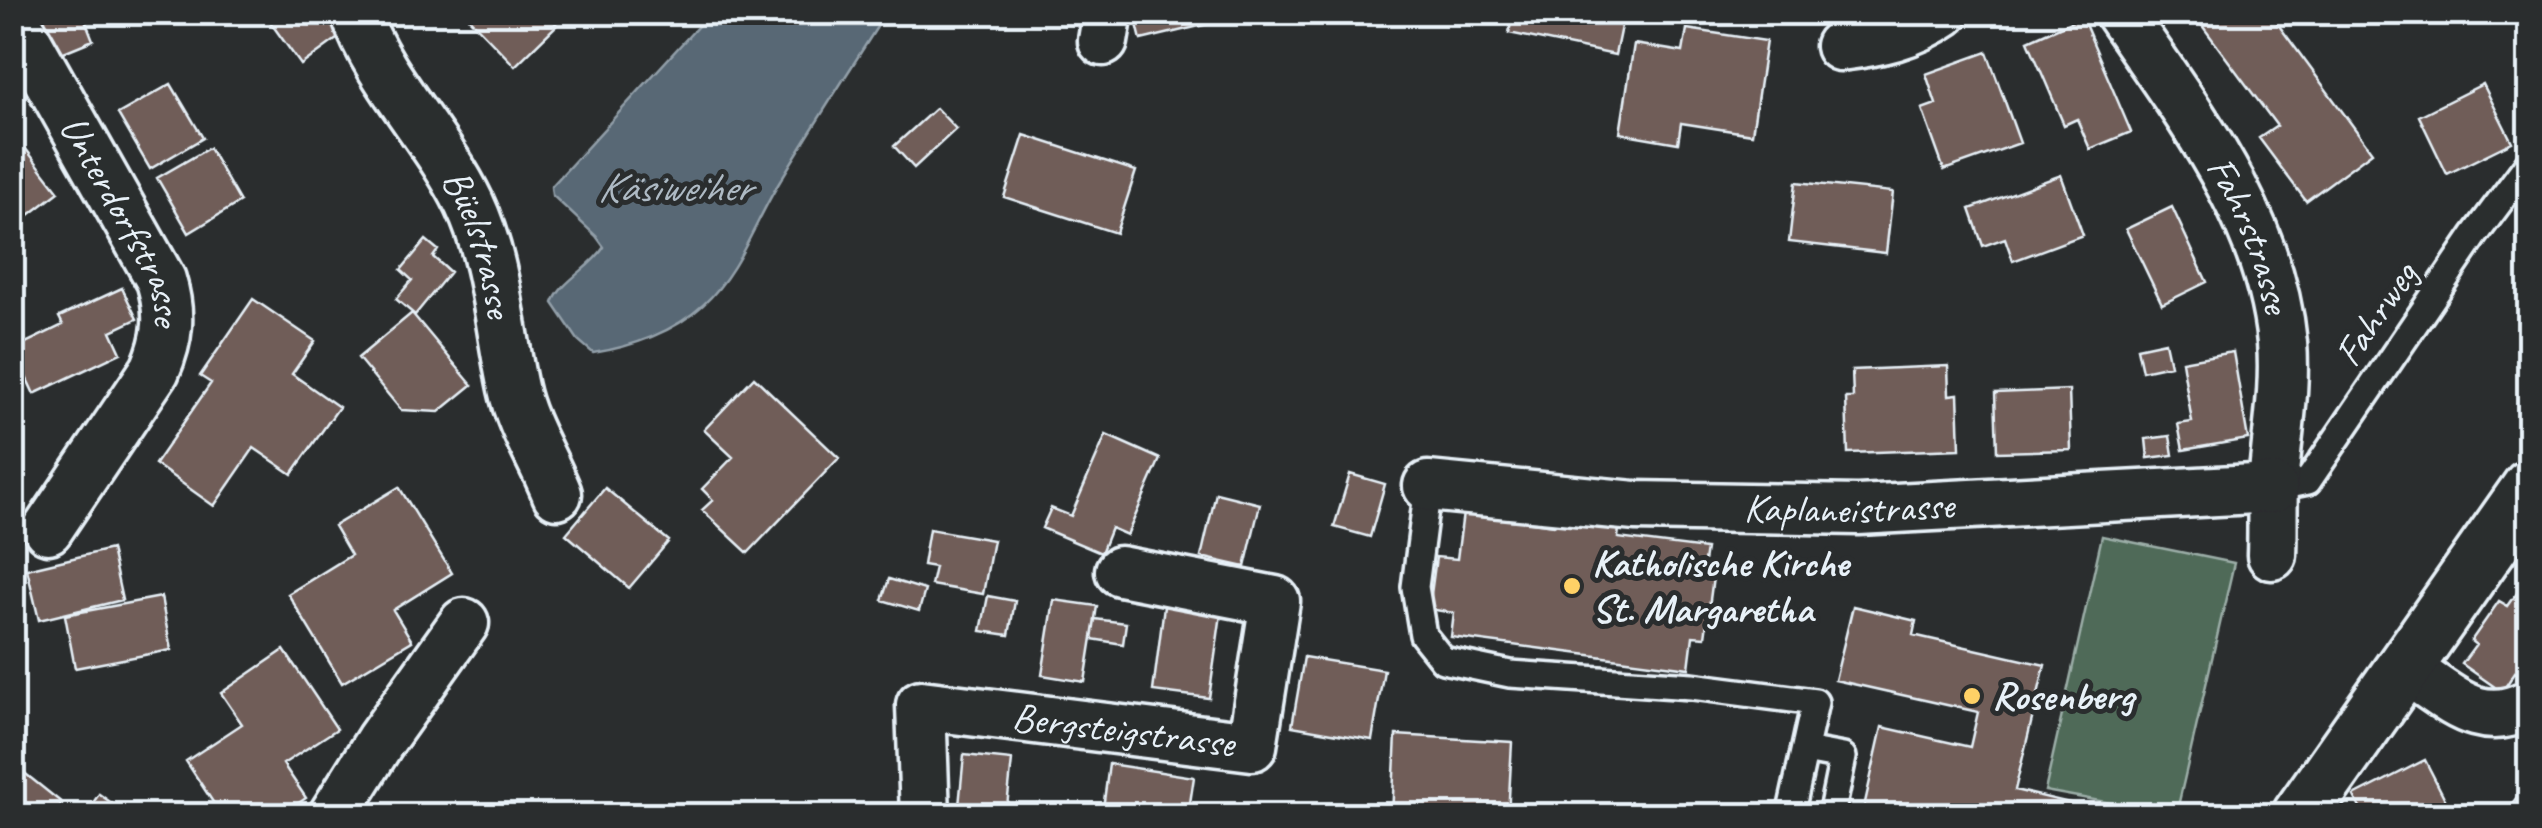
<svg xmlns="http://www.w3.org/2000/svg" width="2542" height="828" viewBox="0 0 2542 828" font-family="Caveat,sans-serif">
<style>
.green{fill:#4f6a59;stroke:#9caea8;stroke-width:2.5}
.water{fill:#586875;stroke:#929fa9;stroke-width:2.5}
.building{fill:#6f5d58;stroke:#e8f1f8;stroke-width:2.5}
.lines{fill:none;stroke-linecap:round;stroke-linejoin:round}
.service-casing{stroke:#e8f1f8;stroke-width:32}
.minor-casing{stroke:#e8f1f8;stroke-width:55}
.tertiary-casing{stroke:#e8f1f8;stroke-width:62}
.service{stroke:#2a2d2e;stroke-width:25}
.minor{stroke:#2a2d2e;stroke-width:48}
.tertiary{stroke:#2a2d2e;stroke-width:55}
.poi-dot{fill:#ffd166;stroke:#2a2d2e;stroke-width:4}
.labels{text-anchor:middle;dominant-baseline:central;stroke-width:10;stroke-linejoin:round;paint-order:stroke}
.street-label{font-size:40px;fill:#e8f1f8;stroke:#2a2d2e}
.poi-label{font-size:40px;font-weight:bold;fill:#e8f1f8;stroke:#2a2d2e;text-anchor:start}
.water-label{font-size:42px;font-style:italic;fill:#aebac4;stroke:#2a2d2e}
</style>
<rect width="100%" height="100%" fill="#2a2d2e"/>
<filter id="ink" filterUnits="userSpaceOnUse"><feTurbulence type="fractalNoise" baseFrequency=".01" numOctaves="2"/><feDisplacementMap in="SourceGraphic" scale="20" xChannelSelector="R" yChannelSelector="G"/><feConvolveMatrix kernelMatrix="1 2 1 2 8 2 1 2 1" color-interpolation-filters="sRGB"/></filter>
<g filter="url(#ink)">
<path class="green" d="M2102 536 2234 563 2176 815 2045 791Z"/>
<path class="water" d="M710 13H886C849 71 811 129 776 188 753 227 738 273 703 305 674 332 632 347 593 353L578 340 553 303C561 281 591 268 604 247L596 236 552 195 551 187Z"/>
<path class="building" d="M36 12H82L93 40 54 56Z
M263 12H340L352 28 301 65Z
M463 12H545L557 25 515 66Z
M1134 12H1250V14L1141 40Z
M1513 12H1624L1615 55 1509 33Z
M2192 12H2269L2372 152 2306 201 2259 138 2277 126Z
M2082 17 2131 132 2090 149 2077 119 2064 125 2028 41Z
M1687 29 1766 41 1752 134 1681 123 1678 143 1620 133 1634 44 1683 52Z
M1987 52 2020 143 1944 170 1922 109 1936 104 1926 74Z
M171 84 203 138 150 169 118 114Z
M2483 84 2512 142 2447 174 2419 116Z
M936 108 956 129 914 168 894 146Z
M12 131 59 192 12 228Z
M1024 135 1136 171 1116 233 1004 197Z
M209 148 240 202 189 233 157 178Z
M2061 175 2083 235 2013 261 2005 238 1983 246 1970 209Z
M1796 182 1893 192 1886 253 1789 242Z
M2172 207 2207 282 2162 304 2126 229Z
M426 240 438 250 433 257 450 272 415 315 396 299 412 280 401 270Z
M122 288 137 319 111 331 121 353 34 394 13 349 63 325 59 317Z
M253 299 315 341 292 374 339 407 292 474 254 448 214 506 155 464 211 383 200 376Z
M412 313 472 385 439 412 401 410 358 358Z
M2165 342 2170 365 2142 371 2137 348Z
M2233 352 2248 439 2183 450 2178 424 2192 422 2182 361Z
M1948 366 1949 395 1958 394 1960 449 1848 453 1846 398H1853L1852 370Z
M754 377 839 458 748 553 702 510 713 500 702 489 733 457 704 430Z
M2069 390 2071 450 1997 452 1995 393Z
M1106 435 1160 459 1127 535 1111 528 1101 553 1042 528 1051 508 1071 516Z
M2170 436 2173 455 2148 458 2146 439Z
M1350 474 1385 484 1370 537 1334 527Z
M399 487 452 573 393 610 412 641 342 683 288 594 351 555 334 526Z
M605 488 669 541 629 588 566 534Z
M1216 493 1260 504 1245 567 1201 557Z
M1557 512 1620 520 1618 538 1706 549 1703 568 1714 570 1705 637 1693 636 1689 668 1451 637 1454 613 1429 609 1436 557 1457 559 1463 513 1555 525Z
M929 529 993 540 983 594 931 585 935 567 923 565Z
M111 549 122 600 39 620 27 569Z
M2530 575V663L2521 676 2515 672 2502 692 2462 664 2476 645 2471 641 2499 601 2508 606Z
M889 579 925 590 919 611 882 600Z
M988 596 1015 601 1009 635 981 631Z
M161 597 171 650 75 668 65 615Z
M1054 600 1097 606 1085 682 1042 675Z
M1164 606 1221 614 1209 698 1153 691Z
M1853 606 1916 621 1913 635 2045 665 2015 790 2125 816H1862L1882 727 1970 747 1978 712 1835 680Z
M1095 619 1126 623 1123 644 1092 639Z
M284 650 337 729 283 764 306 798 280 816H222L186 761 242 724 221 693Z
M1304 657 1384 670 1372 740 1292 726Z
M1396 735 1512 742 1508 816H1392Z
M964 755 1012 760 1006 816H958Z
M2425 760 2447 803 2424 816H2364L2354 796Z
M12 763 62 803 52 816H20L12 810Z
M1109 764 1194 777 1188 816H1102Z
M2528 783 2530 816H2502Z
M99 794 130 816H84Z"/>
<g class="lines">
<g class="service-casing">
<path id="service" d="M1428 486 1415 587 1423 635 1443 660 1510 674 1692 686 1815 702 1790 816
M2273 488 2308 481 2475 235 2530 161
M1805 750 1843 757 1831 816"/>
</g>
<g class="minor-casing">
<g id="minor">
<path id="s1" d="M355 12C378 80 438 138 469 203 497 262 499 325 513 388 521 426 543 458 557 494"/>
<path id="s2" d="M2119 12C2188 113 2270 217 2282 343 2286 391 2276 439 2273 487 2272 509 2273 532 2272 555"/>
<path id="s3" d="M12 15 161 280C171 313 169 338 155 370L48 529"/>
<path d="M1103 41 1108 12"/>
<path d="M1840 46C1879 41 1911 35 1944 12"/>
<path id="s4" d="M1428 486 1635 506 1858 510 2273 488"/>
<path d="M2405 669C2449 695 2477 732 2530 704"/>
<path d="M333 816 380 741 464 623"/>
<path id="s5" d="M925 816 921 705 1252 746 1275 601 1120 571"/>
</g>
</g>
<g class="tertiary-casing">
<path id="tertiary" d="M2300 816 2530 488"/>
</g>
<use href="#service" class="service"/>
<use href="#minor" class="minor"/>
<use href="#tertiary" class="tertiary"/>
</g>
</g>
<g class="poi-dot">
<circle cx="1572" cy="586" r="10"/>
<circle cx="1972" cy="696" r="10"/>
</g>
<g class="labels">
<g class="street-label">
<text stroke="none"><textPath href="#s3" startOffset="235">Unterdorfstrasse</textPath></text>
<text stroke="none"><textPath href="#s2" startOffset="260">Fahrstrasse</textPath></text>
<text stroke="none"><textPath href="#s1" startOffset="265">Büelstrasse</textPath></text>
<text transform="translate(2376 314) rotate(-56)">Fahrweg</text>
<text stroke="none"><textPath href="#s4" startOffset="422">Kaplaneistrasse</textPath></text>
<text stroke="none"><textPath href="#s5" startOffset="315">Bergsteigstrasse</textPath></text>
</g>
<g class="poi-label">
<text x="1592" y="563">Katholische Kirche<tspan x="1592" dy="46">St. Margaretha</tspan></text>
<text x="1992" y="696">Rosenberg</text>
</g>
<g class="water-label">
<text x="674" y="187">Käsiweiher</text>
</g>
</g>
<rect width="2542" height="828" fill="none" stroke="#2a2d2e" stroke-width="50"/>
<rect x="25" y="25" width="2492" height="778" fill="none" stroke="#e8f1f8" stroke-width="4" filter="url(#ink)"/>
</svg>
